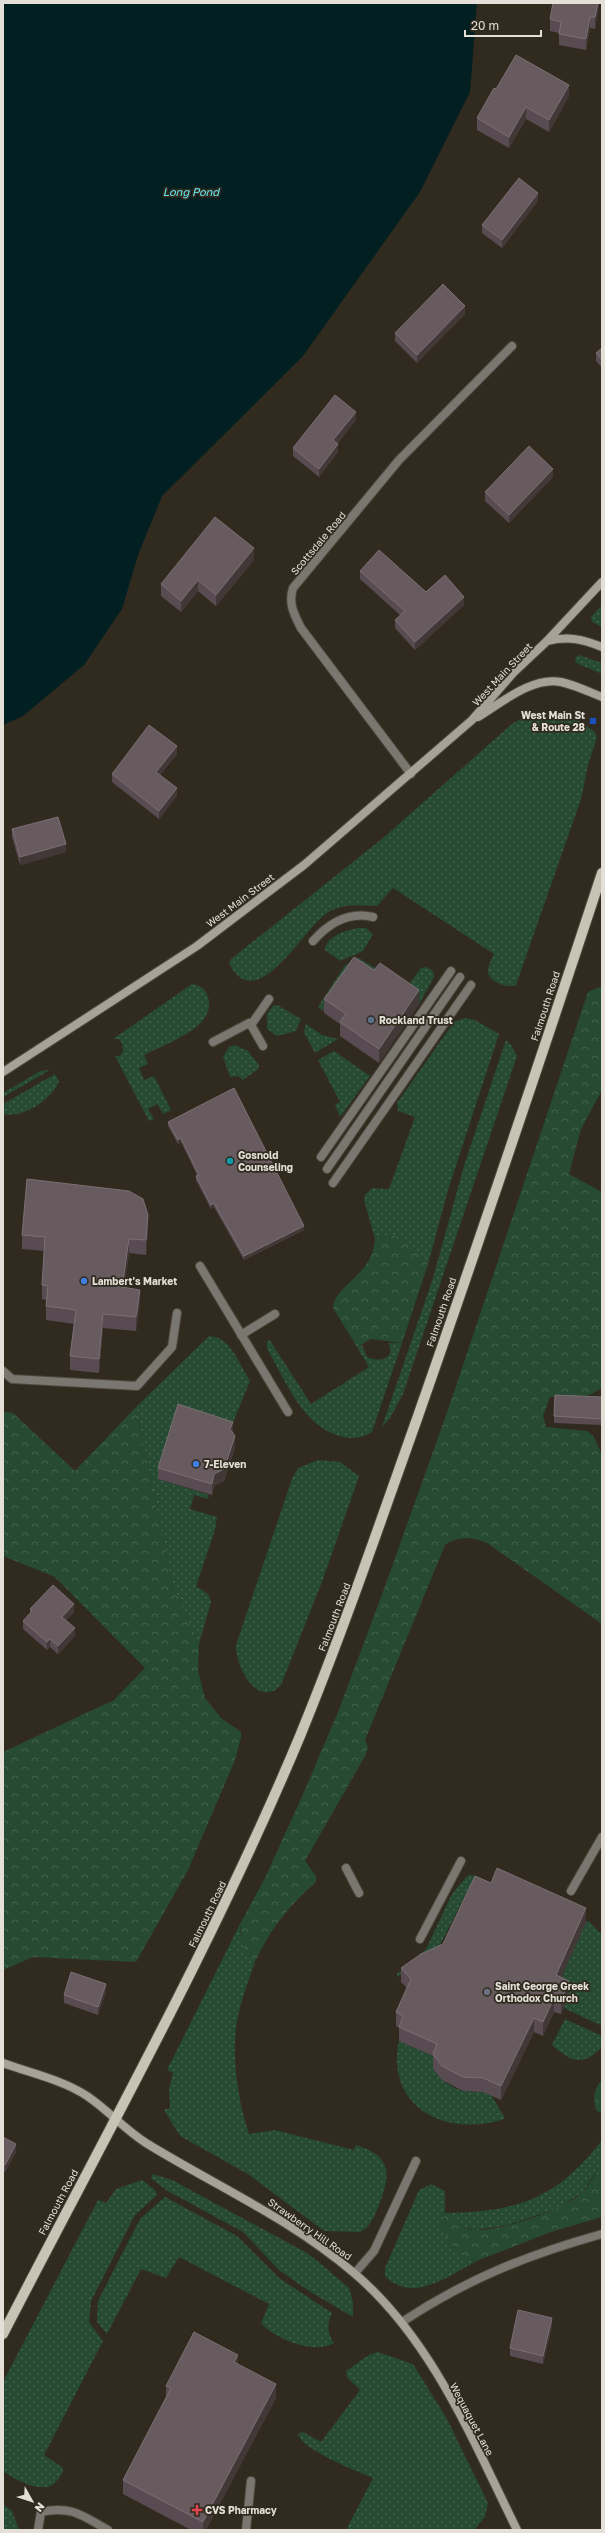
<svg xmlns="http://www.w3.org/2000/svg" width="605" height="2533" viewBox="0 0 605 2533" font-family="'Golos Text',sans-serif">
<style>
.grass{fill:url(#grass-dots)}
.forest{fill:url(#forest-crowns)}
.water{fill:#021f22}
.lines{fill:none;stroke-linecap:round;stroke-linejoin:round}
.lane-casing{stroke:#4e483d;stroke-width:10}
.street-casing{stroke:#4e483d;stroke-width:10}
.secondary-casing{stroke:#4e483d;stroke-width:10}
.primary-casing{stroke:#4e483d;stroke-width:12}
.lane{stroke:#7a7771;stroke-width:8}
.street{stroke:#7a7771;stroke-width:8}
.secondary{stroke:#a7a298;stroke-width:8}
.primary{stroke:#c9c3b6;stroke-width:10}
.wall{fill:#584b52}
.shaded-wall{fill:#423838}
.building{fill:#675b60;stroke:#7a7073}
.transit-dot{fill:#1a4fb4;stroke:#312b1f;stroke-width:1.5}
.service-dot{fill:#5c6f8a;stroke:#312b1f;stroke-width:1.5}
.culture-dot{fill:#0f9aa8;stroke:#312b1f;stroke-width:1.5}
.shop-dot{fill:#3f7fe0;stroke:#312b1f;stroke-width:1.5}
.worship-dot{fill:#6b7280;stroke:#312b1f;stroke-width:1.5}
.health-dot{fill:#e0444e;stroke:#312b1f;stroke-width:1.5}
.labels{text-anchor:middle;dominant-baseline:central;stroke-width:3.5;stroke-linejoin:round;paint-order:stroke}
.street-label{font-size:10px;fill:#e4e0d8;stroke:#312b1f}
.poi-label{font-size:10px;font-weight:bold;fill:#e4e0d8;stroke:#312b1f;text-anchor:start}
.water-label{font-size:11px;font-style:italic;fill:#64eaf6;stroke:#312b1f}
</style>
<defs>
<pattern id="grass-dots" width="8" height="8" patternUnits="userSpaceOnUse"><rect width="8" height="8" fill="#264a32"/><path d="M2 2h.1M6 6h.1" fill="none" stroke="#45644f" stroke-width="1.8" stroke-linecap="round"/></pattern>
<pattern id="forest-crowns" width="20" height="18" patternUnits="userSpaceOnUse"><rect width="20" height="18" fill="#264a32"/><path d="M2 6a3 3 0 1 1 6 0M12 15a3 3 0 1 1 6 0" fill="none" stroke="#45644f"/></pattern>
</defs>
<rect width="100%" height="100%" fill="#312b1f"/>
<path class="grass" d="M602 605V627L592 622 591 617Z
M579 655 602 663V674L576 663 575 658Z
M554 712 578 720 595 732 597 737 588 765 581 799 516 985C509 989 490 982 488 973 487 967 492 959 494 954L393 888 377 906C359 905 343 903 327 913 302 930 256 1018 229 963L231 959 383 838 513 723 531 714Z
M359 928H366L373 934 363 951 340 961 325 950C325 936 349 929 359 928Z
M359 958 383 973 325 1012 318 1007 345 965Z
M427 967 433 971 434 977 419 1004 393 986 407 987 421 968Z
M192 984C200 985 206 989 208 997 218 1027 165 1044 144 1055L148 1064 139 1068 144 1080 154 1076 171 1110 163 1114 157 1104 148 1109 154 1119 149 1121 115 1056H120L123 1051 122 1043 119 1039H113Z
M274 1005 279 1006 301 1019 296 1031 277 1036 267 1029V1014Z
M464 1018 475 1020 499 1034 448 1190 428 1264C410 1243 404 1231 375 1239L364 1200 365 1195 372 1188 389 1189 415 1117 398 1111 397 1103 454 1022Z
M306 1024 322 1035 338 1039 315 1053 304 1032Z
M506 1040 512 1046 517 1056 403 1394 390 1418 382 1427 433 1278 464 1166Z
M235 1045 248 1051 259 1065 258 1069 243 1080 238 1076 230 1077 223 1057 229 1047Z
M334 1051 370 1076 340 1117 335 1105 340 1102 318 1060Z
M50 1070 3 1097V1093L40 1071Z
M55 1074 59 1081C52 1100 22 1119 3 1114V1104Z
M209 1336C231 1337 239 1364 250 1381L229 1432 158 1479 209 1495 208 1499 194 1495 190 1509 217 1517 215 1530 196 1586 208 1594 211 1602 199 1644 173 1587 136 1407Z
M269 1339 311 1404 369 1367 357 1347 362 1345 367 1357C379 1363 397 1358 388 1343H402L372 1432C362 1438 354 1439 343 1437 303 1428 286 1381 267 1349V1342Z
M318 1460 340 1462 359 1476 322 1582 281 1685C258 1710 235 1666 236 1645L292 1479 298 1468Z
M469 1875 475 1876 479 1884 472 1882 437 1951 397 1977V1974L426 1949 452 1894 466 1877Z
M589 1921 602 1935V2026L564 2008 569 1995 556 1989 586 1922Z
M240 1924 241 1936 255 1962C248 1981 241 2001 237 2021 231 2055 238 2102 249 2134L275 2130 354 2150 356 2145C392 2156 391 2174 379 2205 374 2216 372 2226 360 2232L324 2231 248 2174 180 2136 164 2110 170 2108 169 2089 173 2073 167 2070Z
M565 2019 602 2036V2047C583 2067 571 2062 552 2045Z
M399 2041 437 2058 433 2069 442 2080 455 2088 463 2091 483 2092 491 2095 504 2116V2119C447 2138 385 2108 399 2041Z
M602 2140V2162L583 2192 559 2208 508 2225 476 2230 458 2226 445 2213 441 2226 451 2245 469 2261 479 2260C451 2274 413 2305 385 2276V2268L419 2190 431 2184 445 2191V2213C517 2212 557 2199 602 2140Z
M153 2174 172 2180 307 2253 321 2264 349 2288 353 2302V2317L309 2291 279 2270 243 2232 166 2190 151 2178Z
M142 2180 155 2190 157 2195 135 2215 91 2301 89 2322 103 2341 44 2455 62 2467C64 2471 62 2474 59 2478 47 2498 17 2481 3 2471V2382L98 2200 106 2203 116 2189Z
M165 2197 237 2236 279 2278 332 2313C327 2323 327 2334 334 2343 314 2355 275 2339 261 2323L269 2304 179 2257 166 2278 141 2269 107 2334 97 2322 98 2301 140 2219Z
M378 2352 413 2364 447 2419 488 2503 485 2517 474 2530H346L373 2478C357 2471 302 2450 298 2434L303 2432 321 2442 360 2390 347 2377 346 2371 369 2355Z
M3 2504 12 2511 19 2530H3Z"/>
<path class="forest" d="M602 986V1090L581 1129 569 1174 602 1192V1388L586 1397H550L543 1416 546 1427 587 1431 594 1437 602 1455V1624L487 1543C473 1537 458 1536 445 1545L365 1740 368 1747 365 1756 305 1861 316 1876V1882C290 1904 269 1931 255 1962L244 1948 240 1924 265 1878 304 1792 338 1712 384 1589 450 1404 588 992Z
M387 1235C407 1236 416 1249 428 1264L402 1343 371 1339 357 1347 333 1308C335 1284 372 1277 375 1239Z
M136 1407 173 1587 199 1644 198 1671 205 1698 221 1718 241 1732V1737L235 1760 188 1870 136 1962 33 1957 3 1970V1749L5 1751 114 1700 145 1668 55 1577 3 1556V1411L13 1413 75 1471Z
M602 2080V2114L596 2110C593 2098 593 2090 602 2080Z
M602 2162V2217L551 2232 479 2260 469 2261 451 2245 441 2226 445 2213C454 2222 463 2230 476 2230 501 2231 564 2210 582 2193 590 2185 596 2171 602 2162Z"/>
<path class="water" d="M3 3H477L470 92 420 192 303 356 162 496 138 555 122 609 84 665 23 716 3 725Z"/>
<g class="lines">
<g class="lane-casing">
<path id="lane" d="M313 941C329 923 348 911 373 917
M213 1042 249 1023
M263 1046 251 1025 269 999
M321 1157 451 971
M327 1169 460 977
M333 1183 471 985
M200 1266 288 1412
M241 1335 275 1314
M3 1371 12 1379 137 1386 172 1347 177 1313
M346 1868 359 1893
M571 1891 602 1837
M420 1939 461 1861
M355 2273 374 2251 416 2161
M38 2530 41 2512C71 2505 83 2516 108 2530
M246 2530 251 2481"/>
</g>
<g class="street-casing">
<path id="street" d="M411 774 301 628C294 614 288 603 293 588L399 460 512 346
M402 2322C467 2279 527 2255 602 2234"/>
</g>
<g class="secondary-casing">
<path id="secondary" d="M547 641C568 636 582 639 602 647
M478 717C501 703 533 676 561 682 575 685 589 692 602 697
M3 1072 197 946 304 865 472 720 514 672 546 642 602 582
M3 2063C30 2073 63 2080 87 2096 108 2110 125 2130 146 2143 216 2186 291 2219 354 2273 432 2339 473 2441 517 2530"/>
</g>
<g class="primary-casing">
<path id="primary" d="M3 2334C105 2136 214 1942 300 1736 343 1631 380 1523 418 1416 481 1236 542 1055 602 873"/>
</g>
<use href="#lane" class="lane"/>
<use href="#street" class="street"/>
<use href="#secondary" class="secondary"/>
<use href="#primary" class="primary"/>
</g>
<path class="wall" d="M599 3 595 29 590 28 586 50 559 45V33L550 31V19Z
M496 89 569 96 549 132 526 119 509 148 477 130V118Z
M538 201 502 248 482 233V225Z
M465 314 417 363 395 341V333Z
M602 348V368L596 361V353Z
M356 420 337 444 338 452 319 477 293 456V448Z
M553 477 509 523 485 501V492Z
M254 560 216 606 198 591 181 612 161 596V584Z
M360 571 426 592 464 605 415 650 395 628V620L400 615 360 579Z
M177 754 160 775 177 796 159 819 112 782V774Z
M12 829 66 852 20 865 12 837Z
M324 999 419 1004 379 1063 340 1036V1024L324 1013Z
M168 1122 304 1230 244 1260 214 1207 211 1209 196 1180V1176L197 1175 181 1142 178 1144 168 1126Z
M148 1229 146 1255 129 1253 124 1288 140 1304 136 1331 103 1328 99 1373 70 1370V1356L74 1324 46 1320V1300L42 1299V1285L44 1251 22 1249V1235Z
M602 1397V1425L554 1423V1416Z
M233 1433 235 1448 224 1481 214 1486 212 1495 158 1479V1468Z
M30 1609 74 1612 66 1620 75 1636 58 1654 50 1647 47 1650 23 1629V1621L30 1614Z
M491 1883 586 1922 561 1977 569 1995 561 2014 554 2012 543 2036 534 2032 501 2100 483 2092 463 2091 442 2080 433 2069V2056L399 2041V2028L396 2026V2012L407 1988 401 1982V1968L443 1944Z
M106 1992 98 2015 64 2003V1995Z
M3 2137 16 2152 5 2172 3 2171Z
M552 2326 543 2364 510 2356V2348Z
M238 2364 276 2398 206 2530H191L123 2494V2480L166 2398V2386Z"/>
<path class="shaded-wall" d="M598 3H599V5L595 29V17Z
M590 17V28L586 50V39Z
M569 85V96L549 132V120Z
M526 107V119L509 148V137Z
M538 193V201L502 248V240Z
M465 306V314L417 363V355Z
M356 412V420L333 448V440Z
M338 444V452L319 477V469Z
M553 469V477L509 523V515Z
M254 548V560L216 606V595Z
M198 580V591L181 612V601Z
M464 597V605L415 650V642Z
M177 746V754L156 780V772Z
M177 788V796L159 819V811Z
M66 844V852L20 865V857Z
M419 990V1004L379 1063V1049Z
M181 1138V1142L178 1144V1140Z
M214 1203V1207L211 1209V1205Z
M148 1215V1229L146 1255V1240Z
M304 1226V1230L244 1260V1256Z
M129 1239V1253L122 1301V1287Z
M140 1290V1304L136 1331V1317Z
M103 1314V1328L99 1373V1359Z
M233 1422V1433L230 1429Z
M235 1436V1448L224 1481 214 1486 212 1495V1484L214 1474Z
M74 1604V1612L62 1625V1617Z
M75 1628V1636L58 1654V1646Z
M50 1639V1647L47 1650V1642Z
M586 1908V1922L556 1989V1975Z
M569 1981V1995L561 2014V2000Z
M106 1984V1992L98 2015V2007Z
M554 1998V2012L543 2036V2022Z
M534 2018V2032L501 2100V2086Z
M16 2144V2152L5 2172V2165Z
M552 2318V2326L543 2364V2356Z
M238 2355V2369L234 2362Z
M276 2384V2398L206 2530H203V2522Z"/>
<path class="building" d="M553 3H598L595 17H590L586 39 559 34 561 22 550 19Z
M516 55 569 85 549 120 526 107 509 137 477 118 494 88 496 89Z
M519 178 538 193 502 240 482 225Z
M443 284 465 306 417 355 395 333Z
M602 348V360L596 353Z
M335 395 356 412 333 440 338 444 319 469 293 448Z
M529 446 553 469 509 515 485 492Z
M215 517 254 548 216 595 198 580 181 601 161 584Z
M379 550 426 592 445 575 464 597 415 642 395 620 405 611 360 571Z
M149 725 177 746 156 772 177 788 159 811 112 774Z
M58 817 66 844 20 857 12 829Z
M354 957 374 970 380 963 419 990 379 1049 340 1022 346 1014 324 999Z
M234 1088 304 1226 244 1256 214 1203 211 1205 196 1176 199 1175 181 1138 178 1140 168 1122Z
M27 1179 129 1191 143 1199 148 1215 146 1240 129 1239 122 1287 140 1290 136 1317 103 1314 99 1359 70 1356 76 1310 46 1306 48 1286 42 1285 45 1237 22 1235Z
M555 1395 602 1397V1419L554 1416Z
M178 1404 233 1422 230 1429 235 1436 224 1469 214 1474 212 1484 158 1468Z
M53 1585 74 1604 62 1617 75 1628 58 1646 50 1639 47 1642 23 1621 32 1611 30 1609Z
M497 1868 586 1908 556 1975 569 1981 561 2000 554 1998 543 2022 534 2018 501 2086 483 2078 463 2077 442 2066 433 2054 437 2044 399 2027 403 2016 396 2012 411 1979 401 1968 421 1954 443 1944 475 1876 491 1883Z
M71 1972 106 1984 98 2007 64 1995Z
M3 2137 16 2144 5 2165 3 2164Z
M518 2310 552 2318 543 2356 510 2348Z
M194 2332 238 2355 234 2362 276 2384 203 2522 123 2480 171 2388 166 2386Z"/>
<rect class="transit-dot" x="589" y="717" width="8" height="8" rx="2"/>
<circle class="service-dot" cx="371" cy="1020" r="4"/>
<circle class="culture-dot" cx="230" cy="1161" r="4"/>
<g class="shop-dot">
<circle cx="84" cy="1281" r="4"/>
<circle cx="196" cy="1464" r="4"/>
</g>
<circle class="worship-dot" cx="487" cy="1992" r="4"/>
<path class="health-dot" d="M195 2504h4v4h4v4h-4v4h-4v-4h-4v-4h4z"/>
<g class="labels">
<g class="street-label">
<text transform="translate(318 543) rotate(-50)">Scottsdale Road</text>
<text transform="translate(502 674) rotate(-47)">West Main Street</text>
<text transform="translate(240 900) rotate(-37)">West Main Street</text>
<text transform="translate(545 1006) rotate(-72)">Falmouth Road</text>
<text transform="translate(441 1312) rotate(-71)">Falmouth Road</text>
<text transform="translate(334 1617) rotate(-69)">Falmouth Road</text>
<text transform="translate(207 1914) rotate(-64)">Falmouth Road</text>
<text transform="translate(58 2202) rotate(-62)">Falmouth Road</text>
<text transform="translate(310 2229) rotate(35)">Strawberry Hill Road</text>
<text transform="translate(472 2419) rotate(62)">Wequaquet Lane</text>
</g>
<g class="poi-label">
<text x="585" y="715" text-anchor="end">West Main St<tspan x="585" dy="12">&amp; Route 28</tspan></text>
<text x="379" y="1020">Rockland Trust</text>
<text x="238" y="1155">Gosnold<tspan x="238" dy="12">Counseling</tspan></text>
<text x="92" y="1281">Lambert's Market</text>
<text x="204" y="1464">7-Eleven</text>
<text x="495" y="1986">Saint George Greek<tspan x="495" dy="12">Orthodox Church</tspan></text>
<text x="205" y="2510">CVS Pharmacy</text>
</g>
<g class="water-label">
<text x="191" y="191">Long Pond</text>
</g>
</g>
<rect width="605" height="2533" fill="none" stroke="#e4e0d8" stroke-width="8"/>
<g transform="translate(32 2501) rotate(129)" stroke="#312b1f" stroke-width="3" paint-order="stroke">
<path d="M0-3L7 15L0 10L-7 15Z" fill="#e4e0d8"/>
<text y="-6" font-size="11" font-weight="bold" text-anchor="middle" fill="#e4e0d8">N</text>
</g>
<path d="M465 30v6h76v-6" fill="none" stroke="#e4e0d8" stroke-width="2"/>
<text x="471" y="30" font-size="12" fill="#e4e0d8" stroke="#312b1f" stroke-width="3" paint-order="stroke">20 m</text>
</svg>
